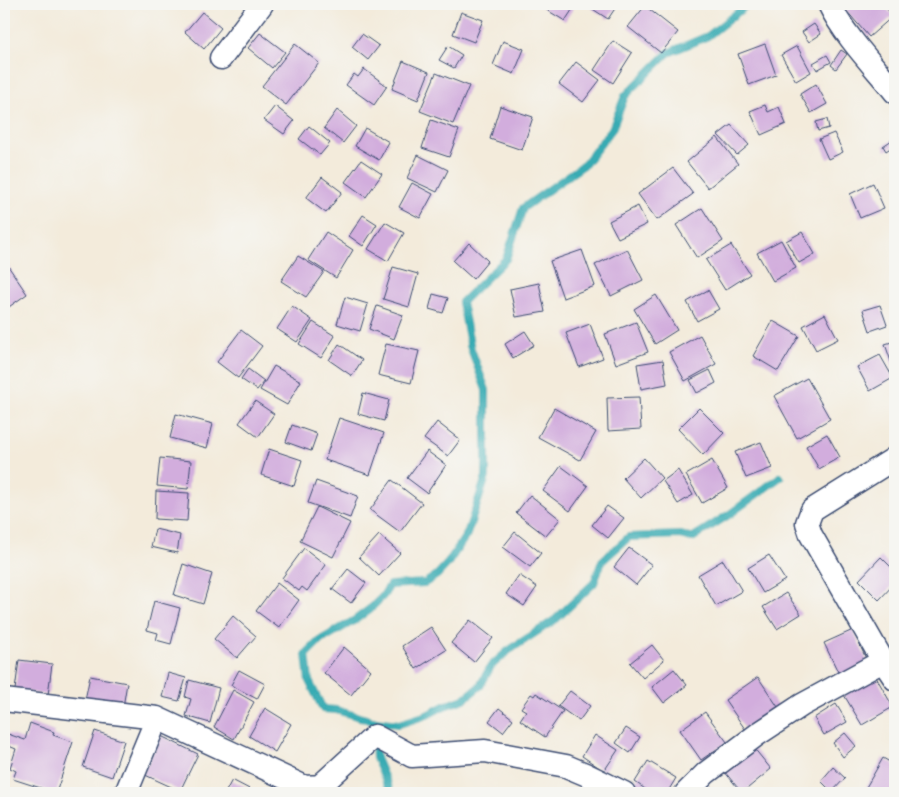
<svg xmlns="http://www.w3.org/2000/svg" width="899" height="797" viewBox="0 0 899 797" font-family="Dekko,sans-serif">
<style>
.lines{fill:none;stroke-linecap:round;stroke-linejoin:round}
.stream{stroke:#39abb3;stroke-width:8}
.building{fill:#d2addd}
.street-casing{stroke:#3b4b71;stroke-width:25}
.street{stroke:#fff;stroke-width:22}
</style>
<rect width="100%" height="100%" fill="#f6f6f2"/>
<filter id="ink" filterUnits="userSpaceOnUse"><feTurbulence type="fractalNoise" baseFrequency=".02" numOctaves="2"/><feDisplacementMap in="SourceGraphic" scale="10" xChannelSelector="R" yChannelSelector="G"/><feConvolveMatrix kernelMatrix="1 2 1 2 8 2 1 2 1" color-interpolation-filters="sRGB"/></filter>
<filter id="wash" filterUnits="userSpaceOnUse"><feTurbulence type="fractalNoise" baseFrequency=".0096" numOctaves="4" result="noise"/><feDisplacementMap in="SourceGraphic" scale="20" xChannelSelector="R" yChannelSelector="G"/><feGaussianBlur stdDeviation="1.12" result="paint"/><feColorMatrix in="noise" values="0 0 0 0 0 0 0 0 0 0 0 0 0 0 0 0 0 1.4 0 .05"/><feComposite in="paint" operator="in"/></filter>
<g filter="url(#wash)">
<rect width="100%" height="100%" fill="#f3ebdb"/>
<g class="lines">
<path class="stream" d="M373 721 336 710 323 709 309 681 306 654 319 641 355 620 371 608 383 596 390 585 425 583 437 575 448 563 467 534 486 477V390L471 349 462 302 506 259 523 208 585 164 612 129 625 96 668 53 708 36 748 4
M374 726 373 721 399 724 427 715 444 706 464 699 480 686 491 666 508 651 556 619 594 583 602 561 629 537 680 535 692 538 730 514 780 477
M375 742 376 758 391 793"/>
</g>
<g id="blocks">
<path class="building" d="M544 4H576L565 21 542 7Z
M585 4H618L608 19Z
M851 4H883L893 16 869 37 845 9Z
M645 6 678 32 661 53 628 27Z
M202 12 221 28 204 49 185 32Z
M461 12 483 20 474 42 453 34Z
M814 24 821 34 809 42 802 32Z
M260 33 285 52 272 68 248 48Z
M362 34 379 46 368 60 352 47Z
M503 41 524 49 514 74 493 65Z
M613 41 632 53 613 83 594 70Z
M295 44 319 63 286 105 262 86Z
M765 44 776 75 749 85 738 54Z
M448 46 462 55 454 68 439 60Z
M797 46 811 72 796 81 781 55Z
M841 50 847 54 836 69 831 65Z
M827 55 831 62 817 70 813 63Z
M403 61 429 72 418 100 392 89Z
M576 62 600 80 583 102 559 84Z
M364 69 387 86 374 105 346 85 354 74 358 77Z
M436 73 469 86 453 124 420 111Z
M816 84 827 104 811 113 800 94Z
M765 105 768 112 779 107 786 124 761 135 750 111Z
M275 106 294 121 284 134 264 120Z
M500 106 533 117 522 150 490 139Z
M337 110 356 126 343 143 324 128Z
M827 119 829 128 818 131 816 122Z
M431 120 459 130 449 157 422 148Z
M731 125 749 145 737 155 718 135Z
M309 126 330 143 320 155 299 139Z
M365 128 389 142 379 160 355 146Z
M834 133 843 152 828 159 819 139Z
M717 137 738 164 708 188 687 162Z
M895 138V145L886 151 883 146Z
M418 155 448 170 437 192 407 178Z
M361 160 382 174 366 197 345 182Z
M673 168 693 194 657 220 638 194Z
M322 177 342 192 326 213 306 198Z
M412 183 433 194 420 218 399 207Z
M873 183 884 208 860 218 850 194Z
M638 206 647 224 618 238 609 221Z
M702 208 723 241 697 258 676 225Z
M363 215 377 224 363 246 349 236Z
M385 222 404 233 388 261 368 249Z
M326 232 353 250 336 278 308 260Z
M802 232 815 254 799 263 786 241Z
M781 240 796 268 773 281 757 253Z
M469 243 488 261 473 279 453 261Z
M731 245 750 274 725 290 706 260Z
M627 249 643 280 611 296 595 265Z
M582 250 595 286 563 298 550 261Z
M298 256 324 272 306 297 281 281Z
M4 260 27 294 6 309 4 307Z
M393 267 418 274 409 307 383 299Z
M539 283 545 312 516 317 510 289Z
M708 290 719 309 697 321 687 302Z
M433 294 448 298 443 313 429 309Z
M656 295 677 330 655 344 634 309Z
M345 297 368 304 360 331 337 324Z
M880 305 887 325 870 331 863 310Z
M292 306 312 320 297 342 277 329Z
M377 306 403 315 394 339 369 329Z
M825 314 838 339 816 350 803 326Z
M773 321 799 336 778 371 753 356Z
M313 322 335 336 321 358 299 344Z
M636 322 648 352 616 364 605 334Z
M590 324 603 358 579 367 566 333Z
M241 330 262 346 238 378 217 362Z
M525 331 534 345 513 358 505 344Z
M700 335 716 364 685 381 669 352Z
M895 341V373L885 344Z
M339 344 362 360 352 376 329 360Z
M386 344 419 351 411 383 378 375Z
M880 355 893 378 870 391 857 367Z
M663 360 667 384 641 389 637 364Z
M274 366 301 381 287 405 260 390Z
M248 369 264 381 257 390 241 379Z
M710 370 716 383 697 393 690 380Z
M807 378 830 419 797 438 774 396Z
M363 393 389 400 384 421 358 414Z
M639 397 641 429 608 431 607 398Z
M255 401 274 414 258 437 239 423Z
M554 408 596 432 580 460 538 437Z
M699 408 724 433 703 455 678 429Z
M176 414 213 424 207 448 170 438Z
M339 418 384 433 370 475 325 460Z
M437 422 460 440 448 456 424 439Z
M292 425 317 434 311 451 286 442Z
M827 434 840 457 819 469 806 446Z
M761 442 772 468 746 478 735 452Z
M269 449 302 460 294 486 261 475Z
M427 451 446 465 427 493 407 478Z
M160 458 191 461 188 489 157 486Z
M644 458 662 478 641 498 623 478Z
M712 460 728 488 702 503 686 475Z
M561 466 588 486 570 511 543 491Z
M678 470 693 495 678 504 663 481Z
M392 480 422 503 400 532 370 510Z
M316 481 358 496 350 518 308 503Z
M156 491 189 493 187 521 155 519Z
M530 495 560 519 546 536 516 513Z
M607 506 624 518 608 538 592 525Z
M317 507 350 523 333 557 300 541Z
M155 529 180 535 177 553 151 547Z
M515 532 541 553 530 567 503 547Z
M379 535 400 553 379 576 359 557Z
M304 548 326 565 307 591 302 587 299 591 282 578Z
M629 548 652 565 636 585 614 567Z
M769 555 785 580 763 593 748 568Z
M881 557 895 571V583L879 600 859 580Z
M723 560 742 591 716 606 698 575Z
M183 564 212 574 203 604 174 595Z
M348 569 366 583 351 603 332 589Z
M519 575 537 587 524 606 506 594Z
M277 583 299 600 279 628 256 611Z
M786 593 801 614 777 629 763 607Z
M154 601 180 608 171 644 156 640 158 633 147 630Z
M233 616 256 636 237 658 214 639Z
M470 620 493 638 474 662 451 643Z
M431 627 446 650 416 669 402 646Z
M853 630 868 663 840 676 824 643Z
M652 645 664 660 643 678 630 663Z
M344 647 371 670 351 695 324 673Z
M19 660 52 664 48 695 15 690Z
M674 669 687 685 664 703 652 687Z
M239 670 265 684 257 699 231 685Z
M168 673 186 678 179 701 162 697Z
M90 676 127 683 123 707 85 700Z
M758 677 778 707 745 729 725 700Z
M876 677 893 707 862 725 844 695Z
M189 680 219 688 210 723 186 716 191 699 185 697Z
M233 690 254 702 234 739 214 727Z
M570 691 590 706 579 721 558 706Z
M536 693 563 711 545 737 520 720 526 711 521 708 531 694 534 696Z
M836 704 847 722 824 735 814 718Z
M265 708 291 724 275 752 249 736Z
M499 708 513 719 503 732 489 721Z
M705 712 727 742 701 760 680 730Z
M30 723 54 732 53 735 73 742 56 793 13 779 16 771 10 768 16 749 4 744 8 734 25 740Z
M626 728 640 737 630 753 616 743Z
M95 731 124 741 112 777 83 767Z
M845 733 856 746 843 757 833 743Z
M595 735 618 750 604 771 582 756Z
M161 736 198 754 180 791 143 774Z
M753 747 771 769 742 793 724 771Z
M883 758 895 765V793H873L865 789Z
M648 761 676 778 667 793H651L635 782Z
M833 767 845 778 832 792 821 781Z
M232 780 257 793H225Z"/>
</g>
</g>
<g filter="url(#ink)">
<use href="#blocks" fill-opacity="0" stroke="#3b4b71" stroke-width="1"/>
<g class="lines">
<g class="street-casing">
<path id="street" d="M829 4C844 35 873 65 895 92
M221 58 262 4
M883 661 811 535 807 523 812 510 895 458
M4 700 157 718 305 787 320 786 375 736 412 756 485 751 566 766 585 774 624 793
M126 793 157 718
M686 793 706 773 758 734 802 705 883 661 895 679"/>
</g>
<use href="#street" class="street"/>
</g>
</g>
<rect width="899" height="797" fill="none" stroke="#f6f6f2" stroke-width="20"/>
</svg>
